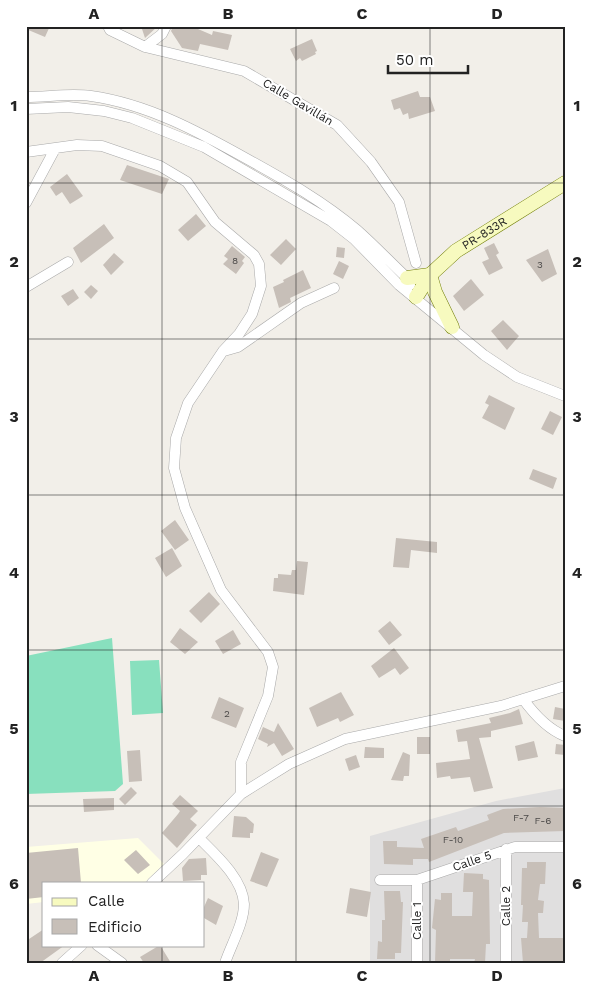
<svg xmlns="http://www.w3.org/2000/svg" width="591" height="989" viewBox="0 0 591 989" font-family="'Work Sans',sans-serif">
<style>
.residential{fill:#e0dfdf}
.education{fill:#ffffe5}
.pitch{fill:#88e0be}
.building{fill:#c7bfb8}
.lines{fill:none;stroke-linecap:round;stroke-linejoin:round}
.street-casing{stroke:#a9a9a9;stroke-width:11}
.secondary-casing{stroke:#707d05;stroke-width:15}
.street{stroke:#fff;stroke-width:10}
.secondary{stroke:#f7fabf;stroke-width:14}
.grid{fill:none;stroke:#222;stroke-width:1;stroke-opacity:0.55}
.labels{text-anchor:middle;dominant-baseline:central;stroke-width:4;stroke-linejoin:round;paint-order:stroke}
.number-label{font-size:10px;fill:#4b4948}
.street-label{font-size:12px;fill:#222;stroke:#fff}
.neatline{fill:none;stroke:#222;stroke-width:2}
.grid-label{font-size:16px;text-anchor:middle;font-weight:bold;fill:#222}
</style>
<rect width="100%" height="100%" fill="#f2efe9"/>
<path class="residential" d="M565 788V963H370V836L496 801Z"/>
<path class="education" d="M138 838 164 864 144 883H44V902L26 904V847Z"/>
<path class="pitch" d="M112 638 123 784 115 791 26 794V656Z
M159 660 163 713 132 715 130 661Z"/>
<path class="building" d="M26 26H50L45 37 26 29Z
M141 26H158L145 38Z
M173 26H191L212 35 213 31 232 35 228 50 200 44 198 51 182 48 171 31Z
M312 39 317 51 315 52 316 54 302 61 300 58 296 61 290 49Z
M418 91 420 97H430L435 111 409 119 408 113 403 115 400 108 394 110 391 100Z
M127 165 169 179 162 194 120 180Z
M67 174 83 196 70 204 62 192 56 196 50 187Z
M196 214 206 226 188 241 178 230Z
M104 224 114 238 81 263 73 248Z
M286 239 296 249 281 265 270 255Z
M494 243 499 253 496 255 503 268 489 275 482 262 489 259 484 248Z
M232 246 245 257 242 261 244 263 236 274 223 264 228 259 224 256Z
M337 247 345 248 344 258 336 257Z
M548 249 557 274 542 282 526 260Z
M114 253 124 262 111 275 103 265Z
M339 261 349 266 343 279 333 274Z
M303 270 311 288 290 298 291 302 279 308 273 287 284 282 283 280Z
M471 279 484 295 464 311 453 296Z
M91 285 98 291 91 299 84 292Z
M73 289 79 298 68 306 61 296Z
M503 320 519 336 507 350 491 331Z
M489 395 515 408 505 430 482 418 489 405 485 403Z
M550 411 562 417 553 435 541 429Z
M533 469 557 478 553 489 529 479Z
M175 520 189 540 175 550 161 531Z
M396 538 437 542V553L411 550 409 568 393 567Z
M172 548 182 566 166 577 155 558Z
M297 561 308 562 304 595 273 591 274 578H278V574L291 575 292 570H296Z
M209 592 220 604 201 623 189 611Z
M390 621 402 635 389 645 378 631Z
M180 628 198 642 185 654 170 642Z
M233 630 241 644 223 654 215 641Z
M394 648 409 668 400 675 395 668 379 678 371 666Z
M341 692 354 715 340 722 338 718 317 727 309 708Z
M219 697 244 708 236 728 211 718Z
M555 707 565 709V721L553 719Z
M519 709 523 724 491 731V737L479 738 493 788 474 792 470 777 451 779 450 776 437 778 436 763 470 759 467 741 458 742 456 730 491 723 489 718 510 713Z
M278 723 294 749 282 756 274 743 267 747 268 744 258 739 263 727 274 732Z
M417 737H430V754H417Z
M534 741 538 757 518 761 515 746Z
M556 744 565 745V755L555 754Z
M365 747 384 748V758H364Z
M140 750 142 781 129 782 127 751Z
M403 752 410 755 409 776H404L403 781 391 780Z
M356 755 360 767 349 771 345 759Z
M131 787 137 793 125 805 119 799Z
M180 795 198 811 190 819 197 825 177 848 162 833 178 814 180 811 172 804Z
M114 798V810L84 812 83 799Z
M540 807 565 808V831L504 833 429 862 428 859H413V865L384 864 383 841H397V847L424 848 421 839 456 827 458 831 489 820 487 815 503 809Z
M234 816 246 817 254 824 253 833H250V838L232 837Z
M78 848 81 883H44V897L26 899V853Z
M136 850 150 865 138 874 124 860Z
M261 852 279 859 267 887 250 881Z
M206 858 207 875H201V880L183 881 182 868 189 859Z
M527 862H546L545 884H540L538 900 544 901 543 913H538L539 938H565V963H523L521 938H527L528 922H522L523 905H521L522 868H527Z
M464 873 483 874V879L489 880 490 944H486L485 963H474L475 959H450V963H435L436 930 432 928 435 899 441 900V893H452V916H472L473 892H463Z
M350 888 371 892 367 917 346 913Z
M384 891H400L401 902H403L401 953H395V959H377L378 941 382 942V920H385Z
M208 898 223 906 216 925 204 918V907Z
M44 929V945H65L40 963H26V941Z
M160 945 171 963H144L140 957Z"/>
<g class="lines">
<g class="street-casing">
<path id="street" d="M108 26 110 30 145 47 244 71 337 125 371 162 399 202 416 263
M145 47 162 34 166 26
M26 97C48 97 70 93 91 96 148 104 199 132 249 160 287 181 324 202 357 230 374 245 390 262 407 278L410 285
M26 109 68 107 104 111 132 118 204 147 331 221 354 239 399 285 484 355 517 377 565 396
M26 152 77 145 102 146 160 166 187 182 215 222 254 255 259 264 261 286 252 314 239 334 223 351 188 403 176 438 174 468 185 508 221 590 268 652 273 667 268 696 241 762V794
M26 203 55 149
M26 287 68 262
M224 351 238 347 301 303 334 288
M523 699C534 714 547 729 565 736
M199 838C216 855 243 879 244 904 244 923 231 945 225 963
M380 880H417L515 847H565
M417 880V963
M152 883 183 854 241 794 289 764 345 739 501 706 565 686
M97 945 122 963
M62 963 82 945
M506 963V849"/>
</g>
<g class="secondary-casing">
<g id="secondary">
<path d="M407 278 430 275 435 292 452 327"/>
<path id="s1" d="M416 297 430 275 456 251 565 183"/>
</g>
</g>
<use href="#street" class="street"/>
<use href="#secondary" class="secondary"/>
</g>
<path class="grid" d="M162 26V883M296 26V963M430 26V963M26 183H565M26 339H565M26 495H565M26 650H565M26 806H565M162 945V963"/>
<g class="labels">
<g class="number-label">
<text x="235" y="260">8</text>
<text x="540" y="264">3</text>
<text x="227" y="713">2</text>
<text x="521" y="817">F-7</text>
<text x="543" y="820">F-6</text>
<text x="453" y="839">F-10</text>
</g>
<g class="street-label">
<text transform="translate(298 102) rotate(31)">Calle Gavillán</text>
<text stroke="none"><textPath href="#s1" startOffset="95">PR-833R</textPath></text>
<text transform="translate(472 861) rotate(-19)">Calle 5</text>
<text transform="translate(506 906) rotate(-90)">Calle 2</text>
<text transform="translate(417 921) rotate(-90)">Calle 1</text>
</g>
</g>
<rect width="591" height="989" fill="none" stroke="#ffffff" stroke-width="55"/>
<rect x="42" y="882" width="162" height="65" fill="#ffffff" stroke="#a7a7a7"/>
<rect x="52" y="898" width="25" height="8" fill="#f7fabf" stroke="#a7a7a7"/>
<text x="88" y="906" font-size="15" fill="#222222">Calle</text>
<rect x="52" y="919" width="25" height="15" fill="#c7bfb8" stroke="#a7a7a7"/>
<text x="88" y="932" font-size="15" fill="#222222">Edificio</text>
<path d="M388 65v8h80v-8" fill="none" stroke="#222222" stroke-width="2.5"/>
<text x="396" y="65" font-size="15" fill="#222222" stroke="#ffffff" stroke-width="4" paint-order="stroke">50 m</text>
<rect x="28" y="28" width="536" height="934" class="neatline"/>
<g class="grid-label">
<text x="94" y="19">A</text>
<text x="228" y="19">B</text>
<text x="362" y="19">C</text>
<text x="497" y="19">D</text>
<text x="14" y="111">1</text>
<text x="577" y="111">1</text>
<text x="14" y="267">2</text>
<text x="577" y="267">2</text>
<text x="14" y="422">3</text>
<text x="577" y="422">3</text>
<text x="14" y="578">4</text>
<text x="577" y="578">4</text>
<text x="14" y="734">5</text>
<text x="577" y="734">5</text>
<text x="14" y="889">6</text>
<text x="577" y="889">6</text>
<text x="94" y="981">A</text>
<text x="228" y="981">B</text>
<text x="362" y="981">C</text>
<text x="497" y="981">D</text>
</g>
</svg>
